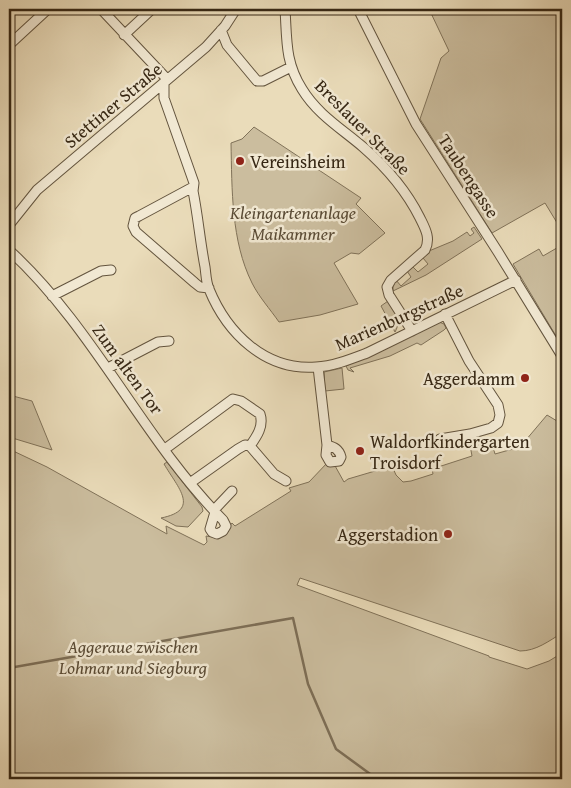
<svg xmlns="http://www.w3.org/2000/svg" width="571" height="788" viewBox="0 0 571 788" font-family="'Gentium Book Plus',serif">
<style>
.green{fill:#cbbd9e;stroke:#807259}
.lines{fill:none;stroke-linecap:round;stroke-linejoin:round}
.stream{stroke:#7d6e56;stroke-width:2.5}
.street-casing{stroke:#63543e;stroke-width:11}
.street{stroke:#f1e8d2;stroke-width:9}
.poi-dot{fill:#8f2418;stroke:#f1e8d2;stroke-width:2}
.labels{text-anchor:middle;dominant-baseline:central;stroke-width:5;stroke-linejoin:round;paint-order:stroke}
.street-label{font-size:18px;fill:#362714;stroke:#f1e8d2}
.poi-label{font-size:18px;fill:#362714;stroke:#f1e8d2;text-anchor:start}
.park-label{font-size:18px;font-style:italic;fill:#5b4c36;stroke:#f1e8d2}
</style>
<rect width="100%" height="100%" fill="#eadcba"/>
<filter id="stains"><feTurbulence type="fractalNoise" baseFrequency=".004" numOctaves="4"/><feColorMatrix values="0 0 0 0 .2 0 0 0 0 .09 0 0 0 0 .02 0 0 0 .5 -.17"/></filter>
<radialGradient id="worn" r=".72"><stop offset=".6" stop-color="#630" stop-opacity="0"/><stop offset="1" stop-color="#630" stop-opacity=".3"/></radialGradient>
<path class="green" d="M429 9H562V231L545 203 492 233 420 119 441 58 449 51Z
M254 127 361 198 356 204 385 233 359 254 351 253 334 263 358 304 320 315 279 322C270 309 259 297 252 283 231 241 232 189 231 143L242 139Z
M474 227 482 239 426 275 393 291V284L396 280 401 286 411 277 407 271 413 267 418 272 428 264 423 258 429 251 453 241 467 232 470 236 474 233 471 229Z
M562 245V346L513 264 539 249 543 256Z
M388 301C395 312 402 320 395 332L381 306Z
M439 322 444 324 446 328 444 330 421 345 417 343 390 356 350 368 354 372 348 370 346 366Z
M342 368 344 389 325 391 324 372Z
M9 395 32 401 52 450 9 437Z
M547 415 562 424V633C549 641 536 651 520 651L300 578 297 585 489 656V657L527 669 549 661 562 653V779H9V449L47 467 167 534 166 526 204 545 207 542 206 536 219 538 232 523 235 526 291 491 289 488 309 482 328 462 334 464 344 482 348 479 392 466 396 475 403 482 411 481 433 474 432 469 472 456 470 445 491 440 495 454 520 447Z
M167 462 202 507 203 511 188 527 176 526 161 518C201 510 178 488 164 464Z"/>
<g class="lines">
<path class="stream" d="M9 668 293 618 308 684 336 749 377 779"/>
<g class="street-casing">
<path id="street" d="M101 9 167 79
M285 9C287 40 285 62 302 89 317 114 342 129 363 147 386 167 406 190 420 218 425 228 431 238 425 250L391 280 387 287 389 295 412 331
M358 9 416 124 498 252 562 356
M221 30 227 45 257 81H263L291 67
M124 35 152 9
M9 45 48 9
M164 83V98L194 183 193 191C198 216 200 241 205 267 206 274 206 282 209 289 227 333 265 371 316 367 334 366 351 359 367 353L516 280
M193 187 139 216 135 218 133 226 136 232 195 283 200 287 209 288
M9 225 37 190 206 47 225 26 236 9
M9 250C95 329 142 438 223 520L226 526 223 531 217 534 212 532 210 529 215 512
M52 296 101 271 111 270
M318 367 327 445 326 455 330 462 339 461 341 457C339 449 334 447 327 445
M108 368 158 342 169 341
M440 439 470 434 491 428 498 423 500 415 498 405 469 361 445 314
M250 446 274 474 286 481
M165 449 233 399 241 401 260 414C264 426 257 436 250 446
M190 483 238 449 245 445 250 446
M214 510 232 491"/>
</g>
<use href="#street" class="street"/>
</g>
<g class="poi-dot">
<circle cx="240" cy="161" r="5"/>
<circle cx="525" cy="378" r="5"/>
<circle cx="360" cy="451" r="5"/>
<circle cx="448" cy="534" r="5"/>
</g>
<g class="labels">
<g class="street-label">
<text transform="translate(113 105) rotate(-40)">Stettiner Straße</text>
<text transform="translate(363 127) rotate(45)">Breslauer Straße</text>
<text transform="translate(469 176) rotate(57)">Taubengasse</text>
<text transform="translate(399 317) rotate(-24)">Marienburgstraße</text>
<text transform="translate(128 369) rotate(54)">Zum alten Tor</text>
</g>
<g class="poi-label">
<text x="250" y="161">Vereinsheim</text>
<text x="515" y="378" text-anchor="end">Aggerdamm</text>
<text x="370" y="441">Waldorfkindergarten<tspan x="370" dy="21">Troisdorf</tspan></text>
<text x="438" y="534" text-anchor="end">Aggerstadion</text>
</g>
<g class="park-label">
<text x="293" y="212">Kleingartenanlage<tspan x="293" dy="21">Maikammer</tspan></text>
<text x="133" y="646">Aggeraue zwischen<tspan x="133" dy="21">Lohmar und Siegburg</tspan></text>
</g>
</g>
<rect width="571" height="788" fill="none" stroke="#eadcba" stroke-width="30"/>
<rect x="10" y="10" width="551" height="768" fill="none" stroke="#362714" stroke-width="2.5"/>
<rect x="15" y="15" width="541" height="758" fill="none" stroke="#362714"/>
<rect width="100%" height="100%" filter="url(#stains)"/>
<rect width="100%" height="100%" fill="url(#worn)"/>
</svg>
